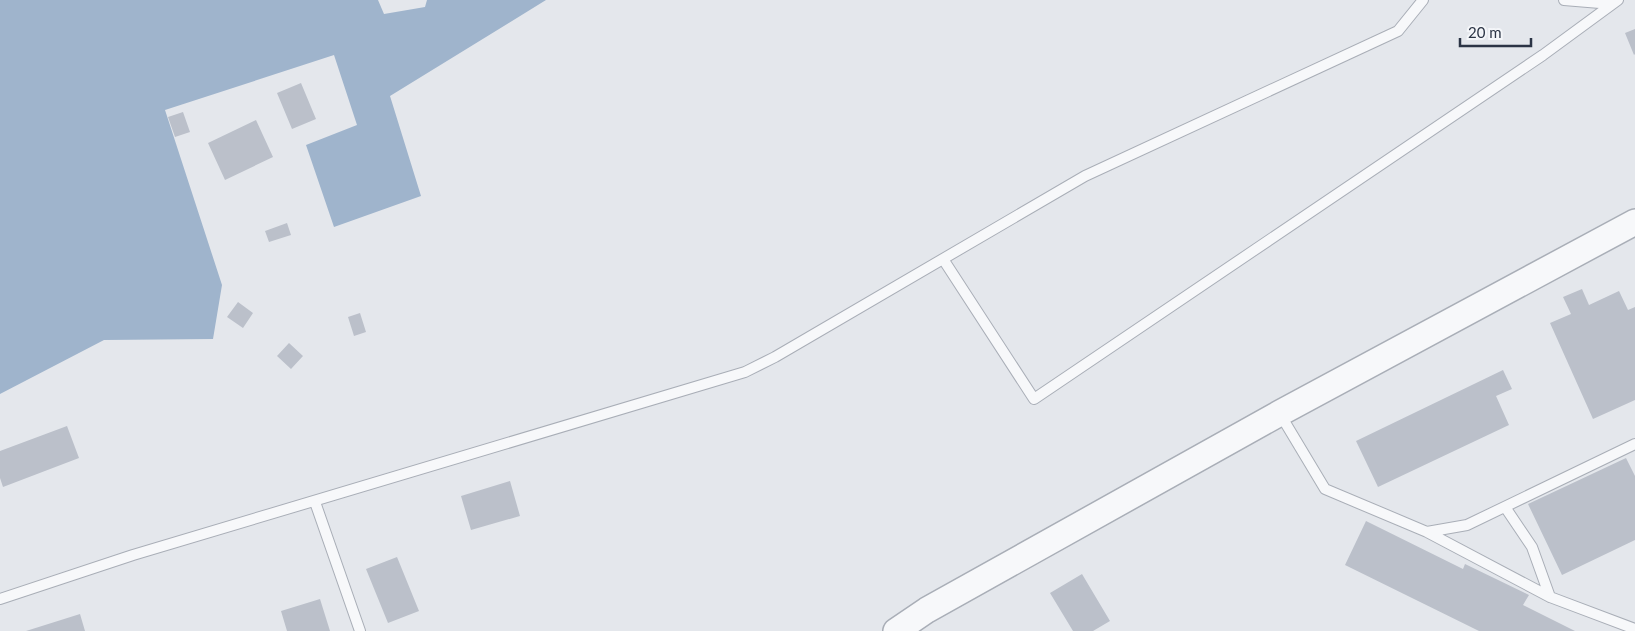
<svg xmlns="http://www.w3.org/2000/svg" width="1635" height="631" viewBox="0 0 1635 631" font-family="Lato,sans-serif">
<style>
.water{fill:#9fb4cc}
.building{fill:#bbc0ca}
.lines{fill:none;stroke-linecap:round;stroke-linejoin:round}
.service-casing{stroke:#a9aeb7;stroke-width:12}
.tertiary-casing{stroke:#a9aeb7;stroke-width:28}
.service{stroke:#f7f8fa;stroke-width:10}
.tertiary{stroke:#f7f8fa;stroke-width:25}
</style>
<rect width="100%" height="100%" fill="#e4e7ec"/>
<path class="water" d="M0 0H378L384 14 425 7 427 0H546L390 96 421 196 334 227 306 145 357 125 334 55 165 110 222 285 213 339 104 340 0 394Z"/>
<path class="building" d="M1635 29V54L1634 55 1625 33Z
M301 83 316 119 292 129 277 93Z
M183 112 190 132 175 137 168 117Z
M256 120 273 157 225 180 208 143Z
M287 223 291 235 269 242 265 231Z
M1582 289 1589 305 1619 291 1628 310 1635 307V400L1593 419 1550 323 1571 314 1563 297Z
M238 302 253 313 243 328 227 317Z
M360 313 366 332 354 336 348 317Z
M289 343 303 356 291 369 277 356Z
M1503 370 1512 389 1496 396 1509 425 1378 487 1356 441Z
M67 426 79 458 3 487 0 478V451Z
M1626 458 1635 476V540L1562 575 1528 504Z
M510 481 520 516 471 530 461 496Z
M1366 521 1463 569 1465 564 1529 595 1523 605 1575 631H1479L1345 565Z
M397 557 419 611 388 623 366 569Z
M1082 574 1110 621 1093 631H1073L1050 593Z
M320 599 330 631H287L281 611Z
M80 614 85 631H26Z"/>
<g class="lines">
<g class="service-casing">
<path id="service" d="M1564 0 1612 4
M943 259 1034 399 1543 55 1618 0
M1280 414 1325 489 1427 532 1467 525 1635 444
M315 502 360 631
M1505 507 1532 547 1550 597
M1427 532 1550 597 1635 629
M0 599 133 555 745 372 775 357 1085 176 1398 31 1423 0"/>
</g>
<g class="tertiary-casing">
<path id="tertiary" d="M896 631 927 610 1280 413 1635 222"/>
</g>
<use href="#service" class="service"/>
<use href="#tertiary" class="tertiary"/>
</g>
<path d="M1460 38v8h71v-8" fill="none" stroke="#2b3445" stroke-width="2.5"/>
<text x="1468" y="38" font-size="15" fill="#2b3445" stroke="#f4f6f9" stroke-width="4" paint-order="stroke">20 m</text>
</svg>
